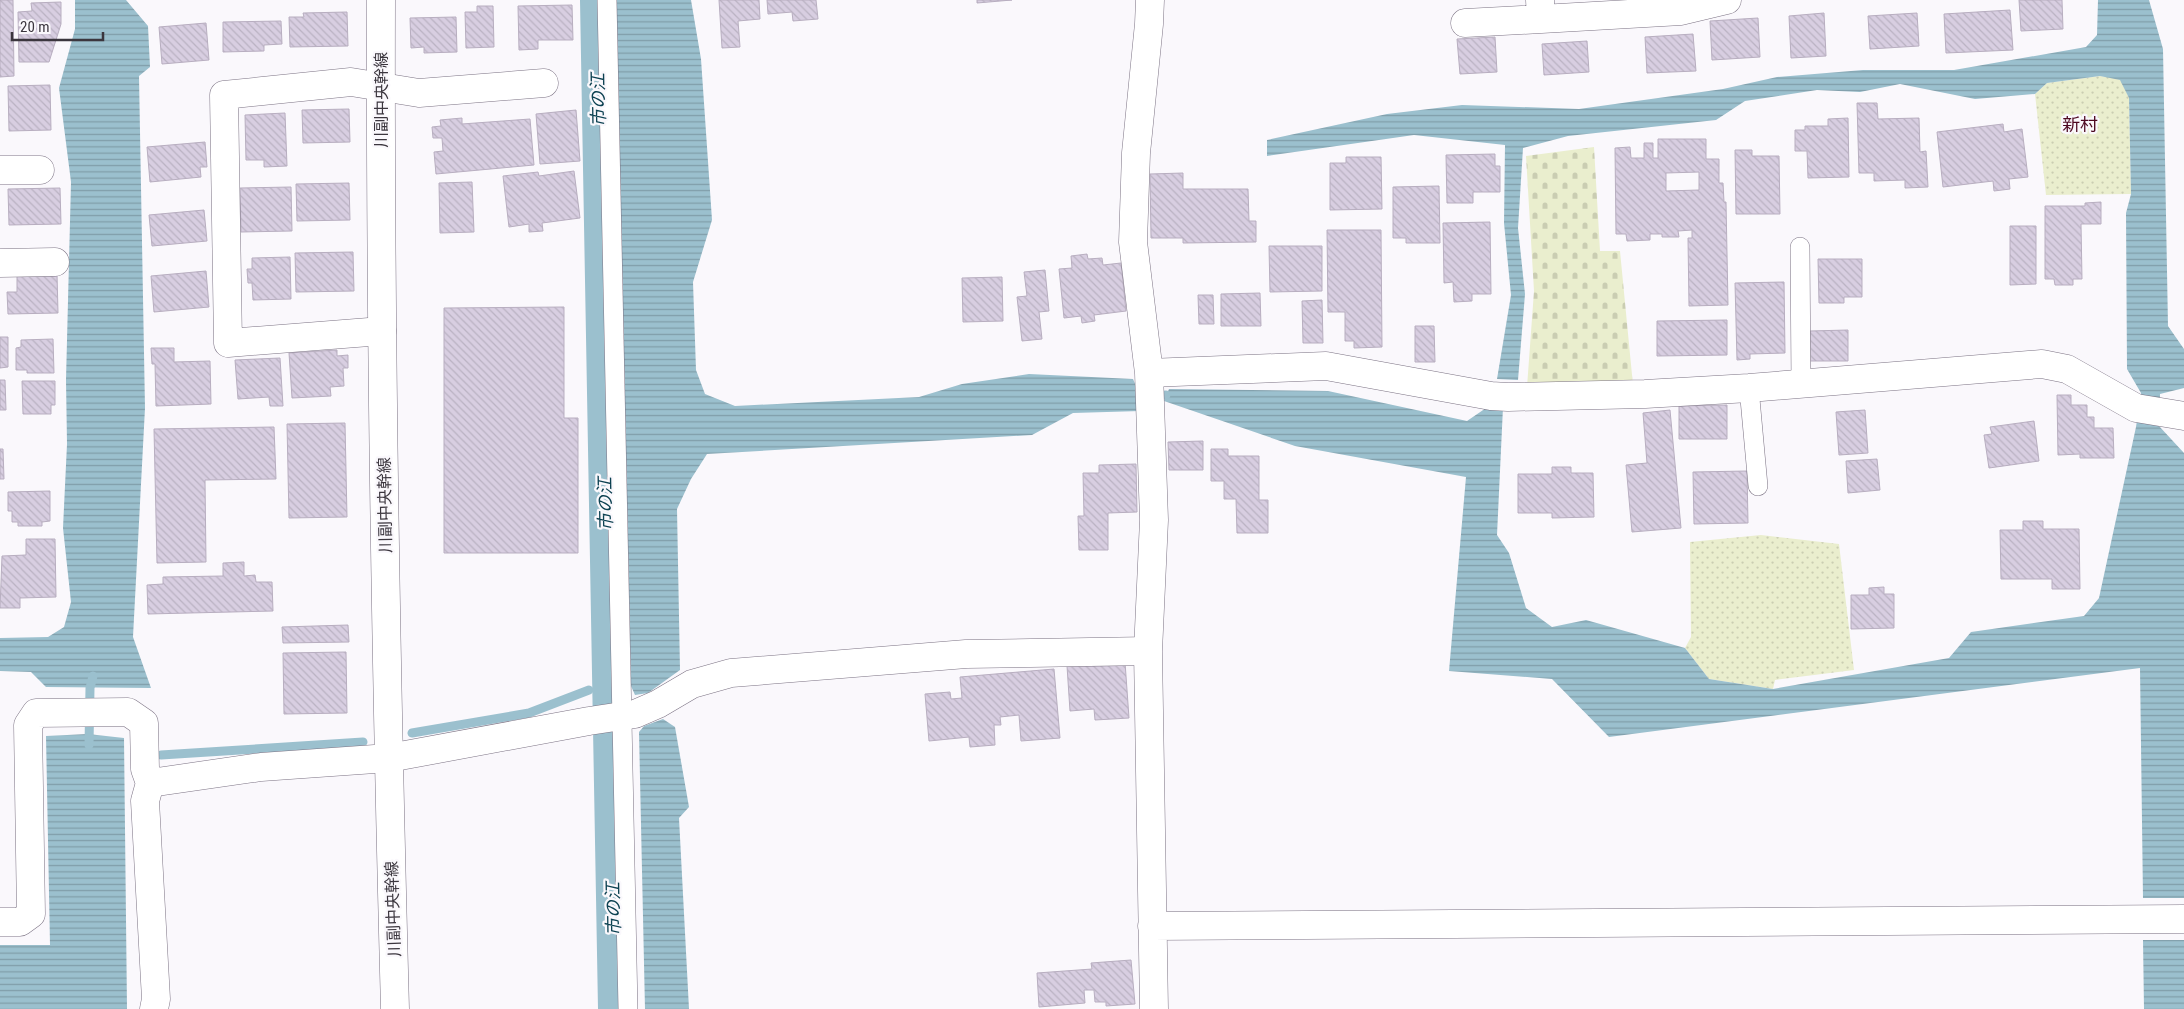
<svg xmlns="http://www.w3.org/2000/svg" width="2184" height="1009" viewBox="0 0 2184 1009" font-family="'Roboto Condensed','Noto Sans JP',sans-serif">
<style>
.grass{fill:url(#grass-dots)}
.cemetery{fill:url(#cemetery-stones)}
.water{fill:url(#water-rules)}
.lines{fill:none;stroke-linecap:round;stroke-linejoin:round}
.stream{stroke:#9bc0ce;stroke-width:9}
.canal{stroke:#9bc0ce;stroke-width:32}
.building{fill:url(#building-back-hatch);stroke:#b8aec0;fill-rule:evenodd}
.lane-casing{stroke:#7c7384;stroke-width:20}
.street-casing{stroke:#7c7384;stroke-width:29}
.secondary-casing{stroke:#7c7384;stroke-width:29}
.lane{stroke:#fff;stroke-width:19}
.street{stroke:#fff;stroke-width:28}
.secondary{stroke:#fff;stroke-width:28}
.labels{text-anchor:middle;dominant-baseline:central;stroke-width:4.5;stroke-linejoin:round;paint-order:stroke}
.street-label{font-size:16px;fill:#3b363e;stroke:#faf8fc}
.water-label{font-size:18px;font-style:italic;fill:#0c4151;stroke:#faf8fc}
.neighbourhood-label{font-size:18px;fill:#4e0922;stroke:#faf8fc}
</style>
<defs>
<pattern id="grass-dots" width="8" height="8" patternUnits="userSpaceOnUse" patternTransform="scale(1.25)"><rect width="8" height="8" fill="#eaeece"/><path d="M2 2h.1M6 6h.1" fill="none" stroke="#cacdb2" stroke-width="1.8" stroke-linecap="round"/></pattern>
<pattern id="cemetery-stones" width="16" height="16" patternUnits="userSpaceOnUse" patternTransform="scale(1.25)"><rect width="16" height="16" fill="#eaeece"/><path d="M2 7V4a2 2 0 0 1 4 0v3zM10 15v-3a2 2 0 0 1 4 0v3z" fill="#cacdb2"/></pattern>
<pattern id="water-rules" width="6" height="5" patternUnits="userSpaceOnUse" patternTransform="scale(1.25)"><rect width="6" height="5" fill="#9bc0ce"/><path d="M0 2.5h6" fill="none" stroke="#809da9"/></pattern>
<pattern id="building-back-hatch" width="6" height="6" patternUnits="userSpaceOnUse" patternTransform="scale(1.25)"><rect width="6" height="6" fill="#d8cee1"/><path d="M-1 5l2 2M0 0l6 6M5-1l2 2" fill="none" stroke="#bab2c2"/></pattern>
</defs>
<rect width="100%" height="100%" fill="#faf8fc"/>
<path class="grass" d="M2100 76 2121 79 2129 98 2131 194 2046 195 2035 94 2047 83Z
M1761 535 1839 544 1854 670 1775 680 1773 689 1709 679 1685 648 1691 637 1690 542Z"/>
<path class="cemetery" d="M1594 147 1600 251H1620L1633 385 1527 387 1534 291 1526 156Z"/>
<path class="water" d="M75 0H126L148 26 150 67 139 76 145 408 133 637 151 688 46 687 31 672 0 671V638L48 637 64 627 71 602 63 528 67 444 66 380 71 182 59 88 75 29Z
M616 0H691L701 59 712 220 693 282 696 370 705 394 735 406 919 397 962 384 1029 374 1133 379 1141 397V411L1073 413 1032 435 707 454 691 479 677 509 680 670 648 693 635 695 631 686Z
M2098 0H2149L2163 49 2168 326 2184 349V388L2160 394 2159 426 2184 453V898H2143L2140 668 1609 737 1552 679 1449 671 1466 477 1295 446 1164 401 1169 389 1328 391 1467 421 1489 406 1503 407 1497 535 1509 553 1526 608 1552 627 1586 620 1685 648 1709 679 1773 689 1949 658 1971 632 2084 616 2099 598 2136 427 2141 393 2127 369 2126 213 2131 194 2129 98 2120 80 2100 76 2047 83 2035 94 1975 99 1900 84 1860 92 1817 90 1745 101 1716 120 1568 136 1523 148 1518 228 1525 294 1518 380 1497 379 1511 295 1504 223 1505 145 1414 135 1267 156V140L1387 114 1462 105 1579 109 1723 89 1777 77 1863 70H1954L2086 47 2097 35Z
M663 719 675 727 689 807 679 818 689 1009H645L639 732 644 726Z
M88 734 124 738 127 1009H0V945H50L46 736Z
M2143 940H2184V1009H2144Z"/>
<g class="lines">
<path class="stream" d="M1152 396 1166 395
M412 733 529 713 589 690
M89 745 90 688 93 676
M161 755 363 742"/>
<path class="canal" d="M596 0 614 1009"/>
</g>
<path class="building" d="M0 0H13L14 76 0 77Z
M719 0H759L760 19 738 21 740 47 722 48Z
M767 0H816L818 19 793 21 792 12 768 14Z
M977 0H1012L977 3Z
M2019 0H2062L2063 29 2021 31Z
M61 2V24L49 62H19L18 12 32 11 31 3Z
M572 5 573 40H538V49L519 50 518 6Z
M477 6H493L494 47 466 48 465 12H477Z
M2010 10 2013 50 1946 53 1944 14Z
M347 12 348 46 290 47 289 17H304L303 13Z
M1824 13 1826 56 1791 58 1789 16Z
M1917 13 1919 46 1870 49 1868 16Z
M456 17 457 52 424 53V47L411 48 410 18Z
M1758 18 1760 57 1712 60 1710 21Z
M281 21 282 44 264 45V51L223 52V22Z
M206 23 209 60 162 64 159 27Z
M1693 34 1696 71 1647 73 1645 37Z
M1495 37 1497 72 1460 74 1457 39Z
M1587 41 1589 72 1544 75 1542 44Z
M50 85 51 130 9 131 8 86Z
M1857 103H1877L1878 119 1919 118 1920 152 1926 151 1928 187 1905 188V180L1874 181V173H1859Z
M349 109 350 142 303 143 302 110Z
M576 110 580 161 540 164 536 114Z
M285 113 287 166 264 167V160H246L245 115Z
M462 118V124L530 119 534 165 436 174 434 152 443 151 442 138H433L432 127 441 126 440 120Z
M1848 118 1849 177 1808 178 1807 151H1795V130H1805V126H1828V119Z
M2003 124 2004 132 2022 129 2028 177 2009 179 2010 189 1994 191 1993 181 1943 187 1937 132Z
M1658 139H1706V159H1719V183H1723L1724 202H1726L1728 305 1689 306 1688 238H1692V230L1678 231 1679 237H1662V234H1650V240L1627 241 1626 234H1616L1615 148 1630 147 1631 158H1644V143H1653V158H1658ZM1699 172V190L1666 191V173Z
M205 142 207 167H200L201 177 150 182 147 147Z
M1735 150H1752V156H1779L1780 214H1736Z
M1495 154V166H1500V192H1473V203H1447L1446 155Z
M1346 157H1381L1382 209 1330 210V163H1346Z
M574 171 580 218 542 223 543 231 529 232V224L509 227 503 176 538 172 539 176Z
M1183 173V189H1248L1249 221H1256V242L1183 243V238H1151L1150 174Z
M472 182 474 232 440 233 439 183Z
M349 183 350 220 297 221 296 184Z
M1439 186 1440 243H1406V238H1393V187Z
M291 187 292 231 241 232 240 188Z
M60 188 61 224 9 225 8 189Z
M2101 202V224H2081L2082 279H2073V285H2055L2054 279H2045V206H2085V203Z
M204 210 207 241 152 246 149 215Z
M1490 222 1491 294H1472V301L1454 302 1453 282 1444 283 1443 223Z
M2010 226H2036V284L2010 285Z
M1327 230H1381L1382 347 1354 348V341H1345V312H1328Z
M1269 246H1322V291L1270 292Z
M353 252 354 291 296 292 295 253Z
M1087 254 1088 259 1102 258 1103 265 1121 263 1126 311 1094 315 1095 321 1082 323 1081 316 1064 318 1059 269 1072 268 1071 256Z
M290 257 291 299 253 300 252 283H248L247 269H252V258Z
M1818 259H1862V297H1844V303H1819Z
M1045 270 1049 311 1039 312 1042 339 1022 341 1017 297 1027 296 1024 272Z
M206 271 209 307 154 312 151 276Z
M17 274H57L58 313 8 314 7 292H17Z
M1002 277 1003 321 963 322 962 278Z
M1784 282 1785 353 1750 354V359L1737 360 1735 283Z
M1260 293 1261 326H1221V294Z
M1198 295H1213L1214 324H1199Z
M1322 300 1323 343H1303L1302 301Z
M564 307V418H578V553H444V308Z
M1727 320V355L1657 356V321Z
M1415 326H1434L1435 362H1415Z
M1848 330V361H1810V331Z
M0 337H8V367L0 368Z
M53 339 54 373H27V370H16V348L21 347V340Z
M151 348H174V362L210 361 211 404 156 406 155 364H152Z
M337 350V356L348 355V368H343L344 386 330 387 331 396 292 398 289 353Z
M280 358 283 406H270L269 397 238 399 235 360Z
M0 380H5L6 410H0Z
M22 381H55V405H51V414H23Z
M2057 395H2071V405H2087V417H2094V428H2113L2114 458H2080V454L2058 455Z
M1727 405V439H1679V406Z
M1670 410 1681 528 1632 532 1626 465 1647 463 1643 413Z
M1865 410 1868 453 1839 455 1836 412Z
M2034 421 2039 461 1989 468 1984 435 1992 434 1990 427Z
M345 423 347 517 289 518 287 424Z
M274 427 276 479 205 480 206 562 157 563 154 429Z
M1203 441V470H1169L1168 442Z
M0 449H3L4 479H0Z
M1211 449H1228V456H1259V500H1268V533H1237L1236 499H1224V481H1211Z
M1877 459 1880 490 1848 493 1846 461Z
M1136 464 1137 512 1108 513V550H1079L1078 516H1084L1083 473H1099V465Z
M1552 467H1571V473H1593L1594 517 1552 518V513H1518V474H1552Z
M1747 471 1748 523 1694 524 1693 472Z
M50 491V521L42 522V526H18V522H12V511H8V492Z
M2023 521H2043V529H2079L2080 589H2052V579H2001L2000 530H2023Z
M26 539H55L56 597 20 598V608H0L2 556 26 555Z
M244 562V576L255 575 256 582H272L273 611 148 614 147 585 163 584V577L223 576V563Z
M1884 587V594H1894V628L1851 629V595H1869V588Z
M348 625 349 642 283 643 282 627Z
M346 652 347 713 284 714 283 653Z
M1125 662 1129 718 1095 720 1094 709 1070 711 1067 666Z
M1054 669 1060 738 1021 741 1019 715 1000 717 1001 725H994L995 745 970 747 969 737 929 741 925 694 950 692 951 699 962 698 960 677Z
M1131 960 1135 1004 1106 1006V1002H1095L1094 990H1084L1085 1003 1039 1007 1037 973 1092 969 1091 963Z"/>
<g class="lines">
<g class="lane-casing">
<path id="lane" d="M607 0 628 1009
M1800 247 1801 385
M1749 388 1758 486"/>
</g>
<g class="street-casing">
<path id="street" d="M1150 0 1149 24 1136 153 1133 242 1149 373 1154 520 1148 651 1154 1009
M1540 0 1541 19 1681 11 1727 0
M1465 23 1541 19
M0 170H40
M0 263 55 262
M382 331 228 343 224 95 351 82 419 93 544 83
M1149 373 1326 366 1491 396 1508 397 1645 394 1749 388 2042 364 2067 369 2136 408 2184 416
M150 783 261 767 389 758 589 721 635 714 658 704 692 684 731 673 966 654 1148 651
M0 922H20L31 914 28 725 36 713 128 712 144 723 145 769 150 783 145 801 156 999 154 1009
M1152 926 2184 919"/>
</g>
<g class="secondary-casing">
<path id="secondary" d="M381 0C380 336 386 673 395 1009"/>
</g>
<use href="#lane" class="lane"/>
<use href="#street" class="street"/>
<use href="#secondary" class="secondary"/>
</g>
<g class="labels">
<g class="street-label">
<text transform="translate(381 100) rotate(-90)">川副中央幹線</text>
<text transform="translate(385 505) rotate(-91)">川副中央幹線</text>
<text transform="translate(393 909) rotate(-92)">川副中央幹線</text>
</g>
<g class="water-label">
<text transform="translate(598 100) rotate(-91)">市の江</text>
<text transform="translate(605 504) rotate(-91)">市の江</text>
<text transform="translate(613 909) rotate(-91)">市の江</text>
</g>
<g class="neighbourhood-label">
<text x="2080" y="124">新村</text>
</g>
</g>
<path d="M12 32v8h91v-8" fill="none" stroke="#3b363e" stroke-width="2.5"/>
<text x="20" y="32" font-size="15" fill="#3b363e" stroke="#faf8fc" stroke-width="4" paint-order="stroke">20 m</text>
</svg>
